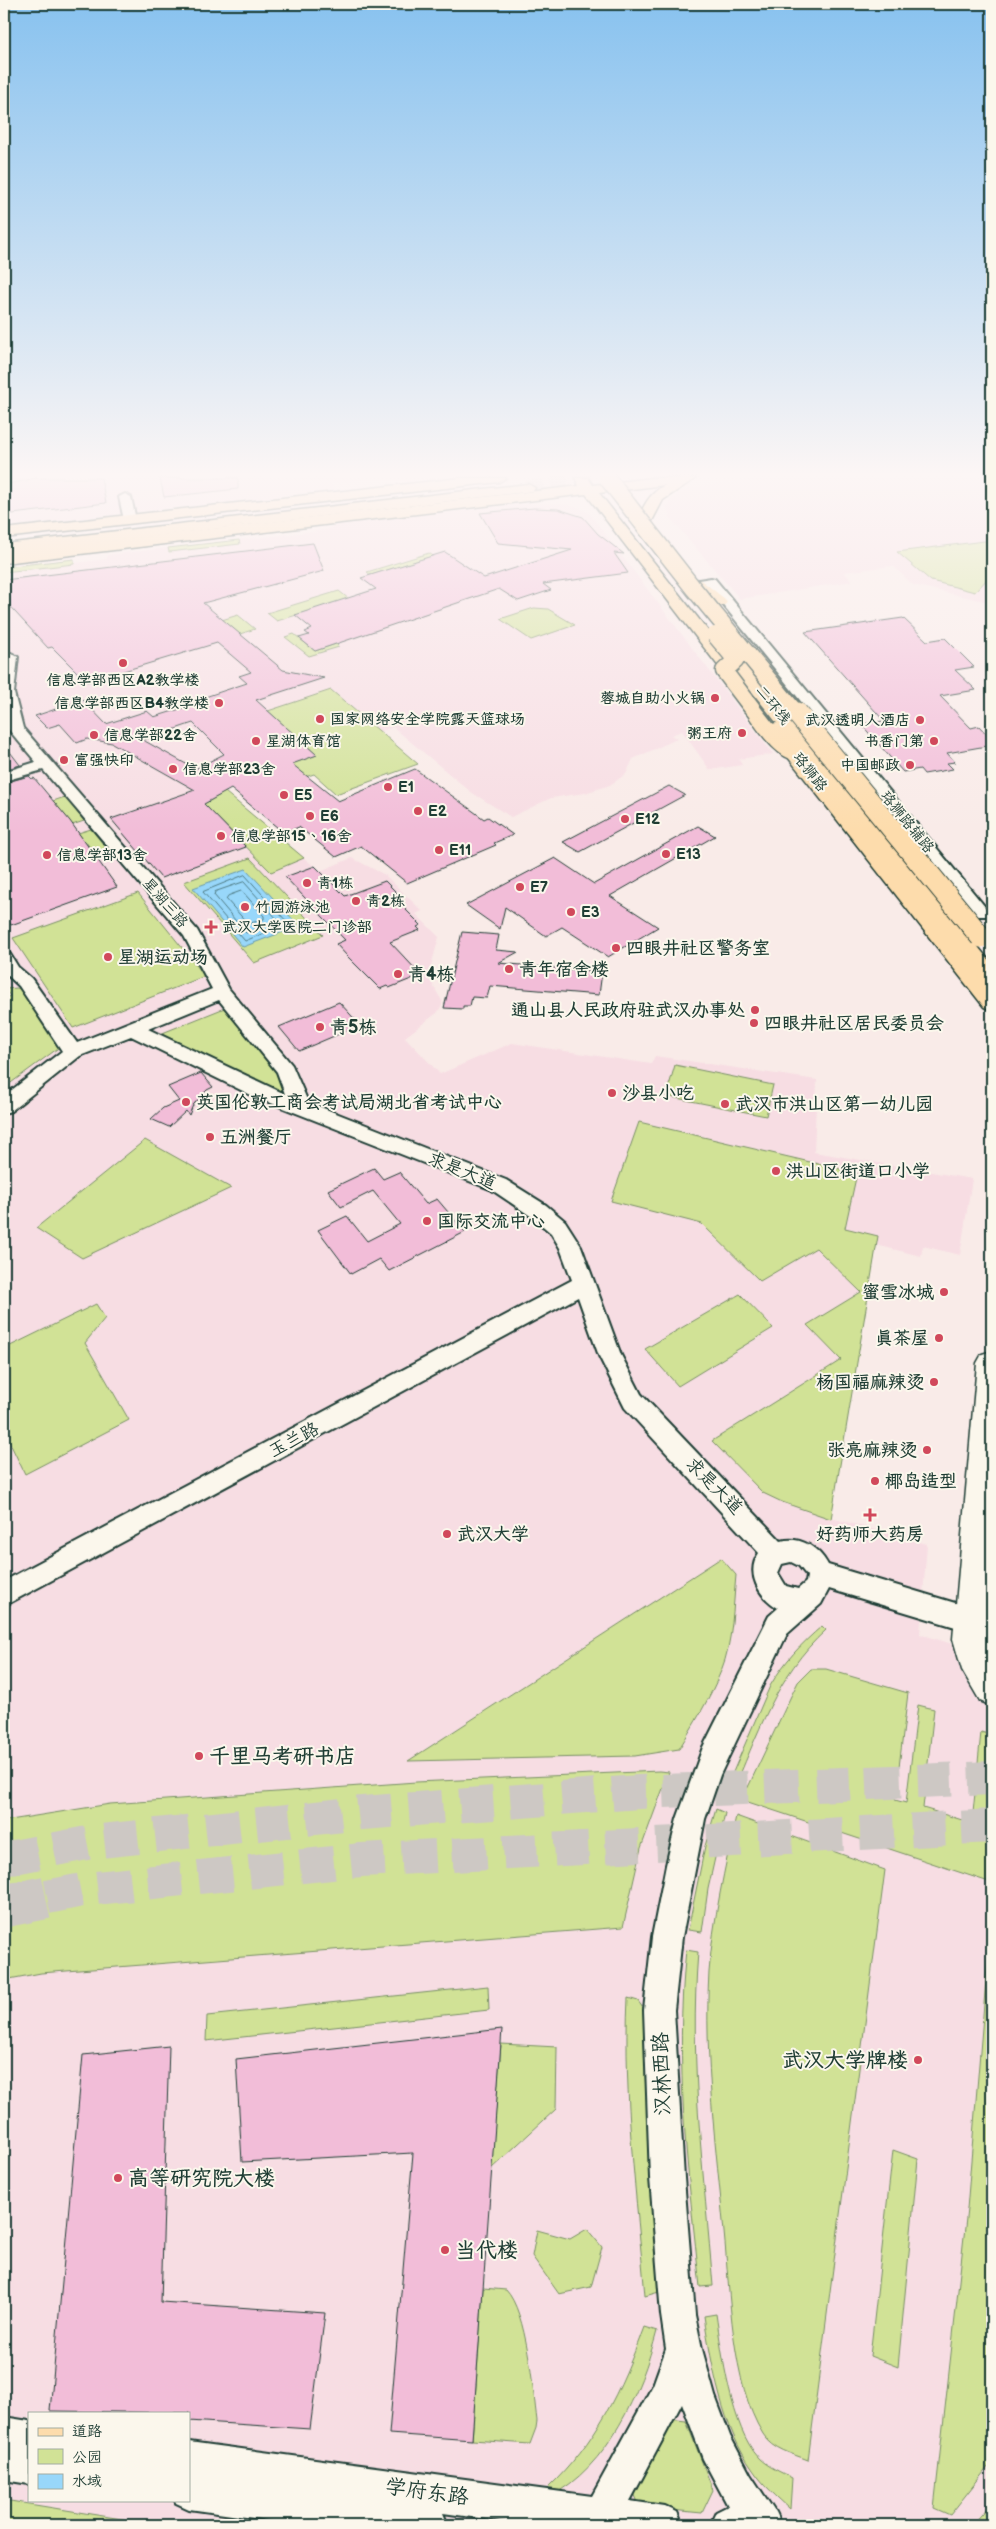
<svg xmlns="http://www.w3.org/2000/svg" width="996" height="2529" viewBox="0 0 996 2529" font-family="'Balsamiq Sans','LXGW WenKai TC',sans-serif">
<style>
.built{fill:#f7dde3;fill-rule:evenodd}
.green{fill:#d1e296;stroke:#789065}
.water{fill:#98d7fa;stroke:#6899ab}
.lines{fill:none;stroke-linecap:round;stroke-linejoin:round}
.shore{stroke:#4f7b83;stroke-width:1}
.building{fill:#f2bdd8;stroke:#1f3d34;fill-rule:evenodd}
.secondary-tunnel-far1{stroke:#cdc8c4;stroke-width:34;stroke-dasharray:34 17;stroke-linecap:butt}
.secondary-tunnel{stroke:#cdc8c4;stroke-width:43;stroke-dasharray:43 22;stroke-linecap:butt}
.highway-tunnel{stroke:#cdc8c4;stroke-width:16;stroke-dasharray:16 8;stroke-linecap:butt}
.street-casing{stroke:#1f3d34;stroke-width:4}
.secondary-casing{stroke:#1f3d34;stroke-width:3}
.primary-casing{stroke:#1f3d34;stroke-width:3}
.highway-casing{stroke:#1f3d34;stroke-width:3}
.street{fill:#fbf7ec;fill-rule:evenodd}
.secondary{fill:#fbf7ec;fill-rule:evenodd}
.primary{fill:#fddcac;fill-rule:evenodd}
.highway{fill:#fddcac;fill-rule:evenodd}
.highway-bridge-far1-casing{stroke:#1f3d34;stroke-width:19;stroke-linecap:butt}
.highway-bridge-casing{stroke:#1f3d34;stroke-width:23;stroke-linecap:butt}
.highway-bridge-far1{stroke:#fddcac;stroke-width:16}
.highway-bridge{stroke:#fddcac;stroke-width:21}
.poi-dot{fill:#d1495b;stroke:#fbf7ec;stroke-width:2}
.labels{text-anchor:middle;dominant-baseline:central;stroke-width:4;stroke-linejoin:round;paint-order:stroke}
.far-poi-label{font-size:15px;font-weight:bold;fill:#1f3d34;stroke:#fbf7ec;text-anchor:start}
.far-street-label{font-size:15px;fill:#1f3d34;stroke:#fbf7ec}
.poi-label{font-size:18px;font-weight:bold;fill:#1f3d34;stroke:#fbf7ec;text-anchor:start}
.street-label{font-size:18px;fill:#1f3d34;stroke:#fbf7ec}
.near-poi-label{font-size:21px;font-weight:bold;fill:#1f3d34;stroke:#fbf7ec;text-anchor:start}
.near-street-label{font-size:21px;fill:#1f3d34;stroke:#fbf7ec}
</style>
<rect width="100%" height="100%" fill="#f9ebe8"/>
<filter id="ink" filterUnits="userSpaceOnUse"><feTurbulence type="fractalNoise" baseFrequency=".02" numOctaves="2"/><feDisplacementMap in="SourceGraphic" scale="10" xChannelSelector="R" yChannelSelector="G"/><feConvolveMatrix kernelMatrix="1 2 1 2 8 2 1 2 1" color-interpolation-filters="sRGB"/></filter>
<g filter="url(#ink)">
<path class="built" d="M4 478H376L331 483 333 490 4 527Z
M760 478H992V603L913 585 893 566 844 572 852 581 740 599 671 519 666 506 677 494 693 487Z
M530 503 564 504 580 508 590 514 773 754 739 759 742 765 710 770 682 731 671 735 677 739 633 759 626 774 610 785 585 793 551 798 511 817 471 792 393 727 250 778 204 804 271 872 304 858 320 871 352 858 385 875 422 911 416 914 439 937 428 977 442 1001V1005L437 1013 405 1037 440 1074 512 1043 651 1064 655 1056 817 1080 814 1152 972 1179 960 1255 923 1246 921 1256 876 1245 831 1518 927 1544 920 1634 959 1646 977 1687 992 1706V2525H4V572L107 559V555L326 530 334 526 354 523ZM29 2413H189V2500H29Z"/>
<path class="green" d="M239 540 240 544 169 552 168 548Z
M992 540V574L975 592 931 581 897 552Z
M429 553 433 556 371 575 367 572Z
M74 559V564L4 572V567Z
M339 591 349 599 277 621 267 613Z
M534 608 548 609 575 625 531 640 500 619Z
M238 615 255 629 240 634 179 633Z
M294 634 315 651 336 644 339 647 309 656 285 637Z
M331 690 418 764 336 794 314 774 273 788 259 775 317 755 268 711Z
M225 792 304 858 271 872 204 804Z
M65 797 84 821 4 848V838L66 817 50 802Z
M91 829 111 854 4 891V881L92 850 85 841H81L75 834Z
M250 858 323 935 254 963 184 882Z
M138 893 205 976 73 1028 13 938Z
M17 988 22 990 61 1046 4 1088V999L10 996 5 989Z
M227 1007 279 1072 291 1100 155 1036Z
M675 1065 773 1085 766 1116 666 1096Z
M639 1122 857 1173 845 1228 878 1236 831 1519 782 1502 763 1493 712 1441 841 1360 807 1325 861 1292 816 1248 760 1281 702 1224 611 1201Z
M145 1140 231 1188 82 1258 36 1228Z
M740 1294 773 1328 678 1386 645 1349Z
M96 1304 105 1318 85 1343 129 1420 25 1474 4 1431V1349Z
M721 1558 736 1575C733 1606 733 1642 721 1671 710 1698 694 1724 679 1749L635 1756 408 1761Z
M822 1626 826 1630C776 1675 758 1735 731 1795L724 1793 770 1686C784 1662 801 1644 822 1626Z
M811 1669H826L908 1693 895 1800 906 1803 918 1705 934 1709 923 1808 972 1823 981 1732 992 1735 990 1829 992 1830V1883L742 1800 791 1696 798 1682Z
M659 1771 669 1772 641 1848 623 1927 41 1973 4 1980V1821L110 1804 416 1782Z
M716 1809 725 1813 708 1889 702 1932 688 1930 705 1846Z
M736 1816 885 1870 808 2460C793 2454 772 2449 763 2434 731 2383 730 2292 724 2232 716 2147 704 2058 709 1972 713 1921 725 1867 736 1816Z
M991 1919 992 2462 950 2515 934 2508 967 2209Z
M686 1950 698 1952C689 2064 704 2175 713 2286L700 2287C688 2176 674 2062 686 1950Z
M488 1986 489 2010 206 2041 207 2016Z
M628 1998 638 2001 645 2011V2075L659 2292 645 2296C637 2199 623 2095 628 1998Z
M501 2044 557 2047 556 2109 491 2169Z
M893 2150 918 2159 898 2367 870 2356Z
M587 2229 602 2247 591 2287 559 2294 532 2256 537 2230 570 2239Z
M483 2288 506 2290C527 2312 533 2389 537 2421L536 2428 530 2444 472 2440Z
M716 2314C722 2353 731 2428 759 2458 768 2467 781 2472 792 2478L790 2509C777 2497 763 2485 753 2470 722 2427 712 2367 704 2316Z
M644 2327 657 2331C641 2392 608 2467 549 2497L547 2489C597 2441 620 2392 644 2327Z
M669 2419 686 2421 713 2490 702 2513 640 2507 631 2486Z
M4 2500 159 2525H4Z
M992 2503V2525H972Z"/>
<path class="water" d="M246 869 299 926 243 947 193 888Z"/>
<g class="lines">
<path class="shore" d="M245 875 288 923 245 941 203 892Z
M244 882 277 919V922L246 933 214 895 215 892Z
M242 891 264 916V919L248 924 226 899 228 896Z"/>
</g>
<path class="building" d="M36 478H101L106 503 4 515V485Z
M160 478H238V489L164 497Z
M534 508 558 509 583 517 598 534 624 554 614 553 628 573 543 584 551 590 518 601 499 589 315 651 299 638 309 635 305 632 312 629 295 615 376 589 361 578 445 552 484 578 572 550 498 543 480 513Z
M313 543 324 571 203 603 283 670 324 678 256 700 317 755 292 764 338 801 415 769 484 819 488 817 513 835 494 843 496 845 407 883 361 846 336 857 299 827 284 833 231 789 204 804 246 847 161 878 111 819 195 790 112 743 87 739 77 743 60 724 47 728 35 716 83 700 106 724 147 711 154 717 193 705 190 702 247 683 239 676 251 672 217 643 87 682 52 647 48 648 4 600V580ZM193 723 224 754 195 769 143 740Z
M903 618 927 641 945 638 974 667 955 670 976 690 940 696 971 728 979 726 992 740V745L947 753 955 762 947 763 953 769 924 774 920 769 903 772 861 724 884 721 805 632Z
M4 744 20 765 4 770Z
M29 776 32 779 34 778 70 821 117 887 11 925 4 915V783Z
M669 786 685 795 580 852 563 842Z
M698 826 715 836 610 896 658 927 608 957 562 927 546 936 505 907 500 929 466 905 555 858 594 884Z
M315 866 345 896 385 881 398 894 392 896 421 925 417 927 420 930 390 942 421 975 389 988 387 986 380 989 347 956 336 944 345 940 285 877Z
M462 932 499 935 496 950 518 952 498 963 602 972 599 995 490 986 487 998 472 997 470 1006H463V1009L444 1008Z
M339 1002 360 1025 299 1051 279 1027Z
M201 1073 213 1087 207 1090 193 1105 189 1115 186 1111 169 1127 151 1119 163 1108 179 1101 168 1087Z
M374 1168 383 1179 399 1172 426 1204 437 1199 465 1232 389 1271 379 1259 351 1274 318 1230 347 1216 367 1241 400 1224 373 1191 341 1207 328 1190Z
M502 2029 472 2440 389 2434 413 2153 242 2162 236 2059Z
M169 2046 161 2302 325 2313 310 2429 189 2421V2413L50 2411 83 2055Z"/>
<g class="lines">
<path class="secondary-tunnel-far1" d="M4 1859 92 1842 362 1813 639 1792 992 1778
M47 1897 87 1889 361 1860 992 1826"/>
<path class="secondary-tunnel" d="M4 1906 53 1896"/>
<path class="highway-tunnel" d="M528 488 609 478"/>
<g class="street-casing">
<path id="street" d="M125 494 131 497 136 520 130 523 124 520 119 497Z
M711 578 715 579 986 908 988 912 986 916H974L708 586 696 588 690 584 692 581Z
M11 653 18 657 14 693 23 728 197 930 229 989 292 1065 308 1102 506 1180 546 1205 565 1221 581 1246 621 1355 641 1394 781 1541C801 1536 819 1548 828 1565L972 1608 981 1611 985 1620 981 1629 972 1632 829 1589 821 1604 787 1634 720 1775 705 1819 696 1865 682 1937 674 2010 684 2178 695 2315 702 2349 715 2396 730 2436 750 2474 775 2512 781 2525H710L716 2512 728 2506 703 2459 682 2403 630 2501 664 2506 677 2512 683 2525H529L443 2513 448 2525H302L189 2509 176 2503 175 2500H189V2442L592 2496 653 2385 666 2349 661 2315 650 2178 644 2010 652 1937 666 1865 677 1819 703 1747 769 1616 778 1608C759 1597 745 1573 759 1553L625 1408 599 1356 578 1297 4 1606V1581L572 1280 560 1248 551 1233 532 1217 492 1190 253 1096 131 1036 80 1056 11 1111 4 1113V1096L62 1051 19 986 4 972V953L10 954 18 967 31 978 77 1043 212 989 184 936 43 770 4 781V772L36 762 4 724V662L6 654ZM219 1000 277 1072 285 1094 148 1029ZM791 1562 799 1566 807 1576 806 1582 798 1589 786 1586 778 1573 782 1564Z
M4 2417 29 2421V2484L4 2480Z"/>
</g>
<g class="secondary-casing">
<path id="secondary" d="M992 1351V1564L987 1639 992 1657V1706L980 1701 962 1670 953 1639 977 1363 982 1354Z"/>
</g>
<g class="primary-casing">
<path id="primary" d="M461 478H506L499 482 4 538V529Z
M575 478H588L593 485 652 478H696L663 500 652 521 645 525 638 521C643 505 650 493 665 485L599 493 751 685 754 689 751 693H739L586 494 4 563V553L579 486Z
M776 723 783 725 992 987V1010L984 1007 769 733 767 729 769 725Z"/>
</g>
<g class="highway-casing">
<path id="highway" d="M528 484 535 488 533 491 4 554V544Z
M696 579 702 581 725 599 727 602 725 605H713L690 587 688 584Z
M736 655 742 656 992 964V986L984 984 805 758C782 770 754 724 743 708L746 704H758L786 740 795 746 727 660 730 656Z"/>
</g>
<use href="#street" class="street"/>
<use href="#secondary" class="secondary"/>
<use href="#primary" class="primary"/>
<use href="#highway" class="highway"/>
<g class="highway-bridge-far1-casing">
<path id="highway-bridge-far1" d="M607 478 694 589 798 715
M715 635 736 660 724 671 752 708"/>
</g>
<g class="highway-bridge-casing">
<path id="highway-bridge" d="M797 713 981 937"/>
</g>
<use href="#highway-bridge-far1" class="highway-bridge-far1"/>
<use href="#highway-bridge" class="highway-bridge"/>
</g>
</g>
<linearGradient id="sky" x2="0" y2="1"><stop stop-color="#88c2ef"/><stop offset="0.57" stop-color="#fcf6f5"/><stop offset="1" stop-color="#fcf6f5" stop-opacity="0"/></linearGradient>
<rect width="996" height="832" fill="url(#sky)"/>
<g class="poi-dot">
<circle cx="123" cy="663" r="5"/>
<circle cx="715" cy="698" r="5"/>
<circle cx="219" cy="703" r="5"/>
<circle cx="320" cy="719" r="5"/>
<circle cx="920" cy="720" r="5"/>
<circle cx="742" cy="733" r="5"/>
<circle cx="94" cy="735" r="5"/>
<circle cx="256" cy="741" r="5"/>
<circle cx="934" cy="741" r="5"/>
<circle cx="64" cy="760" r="5"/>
<circle cx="910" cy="765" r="5"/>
<circle cx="173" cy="769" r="5"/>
<circle cx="388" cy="787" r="5"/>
<circle cx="284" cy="795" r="5"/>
<circle cx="418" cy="811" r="5"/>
<circle cx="310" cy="816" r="5"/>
<circle cx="625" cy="819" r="5"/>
<circle cx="221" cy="836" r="5"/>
<circle cx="439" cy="850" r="5"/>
<circle cx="666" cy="854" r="5"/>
<circle cx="47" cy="855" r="5"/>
<circle cx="307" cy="883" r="5"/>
<circle cx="520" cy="887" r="5"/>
<circle cx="356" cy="901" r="5"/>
<circle cx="245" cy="907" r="5"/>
<circle cx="571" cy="912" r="5"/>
<path d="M208.5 919.5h5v5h5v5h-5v5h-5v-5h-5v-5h5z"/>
<circle cx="616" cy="948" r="5"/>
<circle cx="108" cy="957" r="5"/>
<circle cx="509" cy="969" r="5"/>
<circle cx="398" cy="974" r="5"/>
<circle cx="755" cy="1010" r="5"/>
<circle cx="754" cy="1023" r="5"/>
<circle cx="320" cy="1027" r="5"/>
<circle cx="612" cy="1093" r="5"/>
<circle cx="186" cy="1102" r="5"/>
<circle cx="725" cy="1104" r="5"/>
<circle cx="210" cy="1137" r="5"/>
<circle cx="776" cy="1171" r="5"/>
<circle cx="427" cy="1221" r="5"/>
<circle cx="944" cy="1292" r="5"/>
<circle cx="939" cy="1338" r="5"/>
<circle cx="934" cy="1382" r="5"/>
<circle cx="927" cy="1450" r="5"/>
<circle cx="875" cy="1481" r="5"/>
<path d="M867.5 1507.5h5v5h5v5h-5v5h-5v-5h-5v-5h5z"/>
<circle cx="447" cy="1534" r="5"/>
<circle cx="199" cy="1756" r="5"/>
<circle cx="918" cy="2060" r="5"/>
<circle cx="118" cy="2178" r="5"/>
<circle cx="445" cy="2250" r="5"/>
</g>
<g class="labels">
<g class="far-poi-label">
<text x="123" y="680" text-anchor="middle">信息学部西区A2教学楼</text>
<text x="705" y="698" text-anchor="end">蓉城自助小火锅</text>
<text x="209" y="703" text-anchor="end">信息学部西区B4教学楼</text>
<text x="330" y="719">国家网络安全学院露天篮球场</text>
<text x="910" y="720" text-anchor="end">武汉透明人酒店</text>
<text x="732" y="733" text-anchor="end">粥王府</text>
<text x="104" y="735">信息学部22舍</text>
<text x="266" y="741">星湖体育馆</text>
<text x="924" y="741" text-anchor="end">书香门第</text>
<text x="74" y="760">富强快印</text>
<text x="900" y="765" text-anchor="end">中国邮政</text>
<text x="183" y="769">信息学部23舍</text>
<text x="398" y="787">E1</text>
<text x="294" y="795">E5</text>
<text x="428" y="811">E2</text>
<text x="320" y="816">E6</text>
<text x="635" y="819">E12</text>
<text x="231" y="836">信息学部15、16舍</text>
<text x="449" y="850">E11</text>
<text x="676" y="854">E13</text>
<text x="57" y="855">信息学部13舍</text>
<text x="317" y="883">青1栋</text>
<text x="530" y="887">E7</text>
<text x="366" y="901">青2栋</text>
<text x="255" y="907">竹园游泳池</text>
<text x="581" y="912">E3</text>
<text x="222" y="927">武汉大学医院二门诊部</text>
</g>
<g class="far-street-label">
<text transform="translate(773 705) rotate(51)">二环线</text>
<text transform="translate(810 772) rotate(52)">珞狮路</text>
<text transform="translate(907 822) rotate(51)">珞狮路辅路</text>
<text transform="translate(165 903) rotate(49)">星湖三路</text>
</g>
<g class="poi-label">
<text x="626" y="948">四眼井社区警务室</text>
<text x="118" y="957">星湖运动场</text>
<text x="519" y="969">青年宿舍楼</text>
<text x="408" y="974">青4栋</text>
<text x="745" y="1010" text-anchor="end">通山县人民政府驻武汉办事处</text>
<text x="764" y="1023">四眼井社区居民委员会</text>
<text x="330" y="1027">青5栋</text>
<text x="622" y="1093">沙县小吃</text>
<text x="196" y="1102">英国伦敦工商会考试局湖北省考试中心</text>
<text x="735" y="1104">武汉市洪山区第一幼儿园</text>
<text x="220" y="1137">五洲餐厅</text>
<text x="786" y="1171">洪山区街道口小学</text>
<text x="437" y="1221">国际交流中心</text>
<text x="934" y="1292" text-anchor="end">蜜雪冰城</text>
<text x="929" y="1338" text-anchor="end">真茶屋</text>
<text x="924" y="1382" text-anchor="end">杨国福麻辣烫</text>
<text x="917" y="1450" text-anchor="end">张亮麻辣烫</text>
<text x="885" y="1481">椰岛造型</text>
<text x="457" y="1534">武汉大学</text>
<text x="870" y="1534" text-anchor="middle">好药师大药房</text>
</g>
<g class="street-label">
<text transform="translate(462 1171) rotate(22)">求是大道</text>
<text transform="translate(294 1440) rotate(-28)">玉兰路</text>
<text transform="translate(714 1486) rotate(45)">求是大道</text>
</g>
<g class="near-poi-label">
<text x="209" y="1756">千里马考研书店</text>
<text x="908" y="2060" text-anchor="end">武汉大学牌楼</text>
<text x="128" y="2178">高等研究院大楼</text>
<text x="455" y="2250">当代楼</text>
</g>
<g class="near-street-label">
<text transform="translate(662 2074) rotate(-92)">汉林西路</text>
<text transform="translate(427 2492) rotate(8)">学府东路</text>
</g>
</g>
<rect width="996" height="2529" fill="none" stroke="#fbf7ec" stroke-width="20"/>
<rect x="10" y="10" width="976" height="2509" fill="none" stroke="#1f3d34" stroke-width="2" filter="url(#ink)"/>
<rect x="28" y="2412" width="162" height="90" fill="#fbf7ec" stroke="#a3ada2"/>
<rect x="38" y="2428" width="25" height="8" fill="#fddcac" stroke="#a3ada2"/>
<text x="72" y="2436" font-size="15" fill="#1f3d34">道路</text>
<rect x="38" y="2449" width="25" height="15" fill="#d1e296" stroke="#a3ada2"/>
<text x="72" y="2462" font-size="15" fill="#1f3d34">公园</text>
<rect x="38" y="2474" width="25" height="15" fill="#98d7fa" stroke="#a3ada2"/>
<text x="72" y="2486" font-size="15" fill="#1f3d34">水域</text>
</svg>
